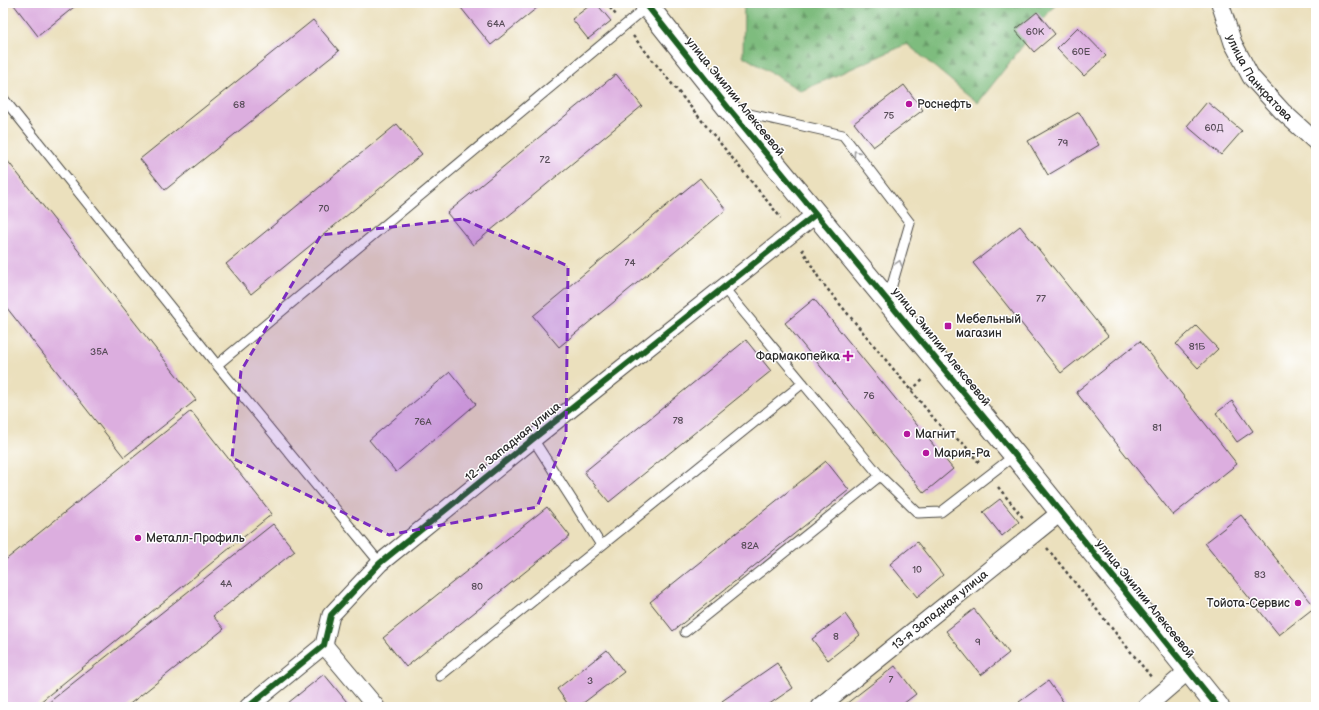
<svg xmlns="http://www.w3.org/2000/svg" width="1319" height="710" viewBox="0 0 1319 710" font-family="'Balsamiq Sans',sans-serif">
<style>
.forest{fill:url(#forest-firs);stroke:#547454}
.building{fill:#dcaedf}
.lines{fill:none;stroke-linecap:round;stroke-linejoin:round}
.lane-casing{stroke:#484641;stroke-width:11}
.street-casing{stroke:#484641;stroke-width:19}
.secondary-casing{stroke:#484641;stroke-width:24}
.path{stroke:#484641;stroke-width:2.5;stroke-dasharray:3 3;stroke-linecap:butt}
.lane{stroke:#fff;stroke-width:9}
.street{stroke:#fff;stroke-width:17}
.secondary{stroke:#fff;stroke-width:22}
.cycleway-casing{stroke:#fff;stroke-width:8}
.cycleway{stroke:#1b5e20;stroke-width:6}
.oneway{stroke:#a0a0a0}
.marked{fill:#7b2cbf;fill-opacity:0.2;stroke:#7b2cbf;stroke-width:3;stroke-dasharray:8 5;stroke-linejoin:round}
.poi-dot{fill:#b5179e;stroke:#fff;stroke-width:1.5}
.labels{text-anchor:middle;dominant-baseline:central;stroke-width:3;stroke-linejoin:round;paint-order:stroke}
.number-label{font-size:10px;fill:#574c58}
.street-label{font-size:12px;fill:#2b2b2b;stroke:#fff}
.poi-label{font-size:12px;fill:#2b2b2b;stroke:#fff;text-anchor:start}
</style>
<defs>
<pattern id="forest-firs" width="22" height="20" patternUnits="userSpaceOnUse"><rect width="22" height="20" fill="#7ebc7e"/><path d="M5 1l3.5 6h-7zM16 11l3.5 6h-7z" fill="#679967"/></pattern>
</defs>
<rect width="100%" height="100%" fill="#fff"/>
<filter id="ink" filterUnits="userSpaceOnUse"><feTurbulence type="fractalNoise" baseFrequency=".025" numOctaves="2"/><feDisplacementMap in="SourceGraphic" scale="8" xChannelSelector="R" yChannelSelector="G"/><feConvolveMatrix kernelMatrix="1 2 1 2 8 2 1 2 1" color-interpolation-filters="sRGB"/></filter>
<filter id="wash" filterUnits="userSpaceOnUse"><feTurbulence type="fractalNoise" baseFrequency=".012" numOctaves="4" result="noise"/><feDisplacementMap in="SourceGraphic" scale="16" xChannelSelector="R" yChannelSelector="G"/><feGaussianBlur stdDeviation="0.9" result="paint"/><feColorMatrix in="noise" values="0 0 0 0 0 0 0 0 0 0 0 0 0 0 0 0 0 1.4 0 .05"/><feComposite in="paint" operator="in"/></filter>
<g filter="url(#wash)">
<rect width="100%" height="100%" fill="#ebe0bd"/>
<path class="forest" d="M744 3H1056L978 103 907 44 801 91 743 56Z"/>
<g id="blocks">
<path class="building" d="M17 3H79L38 36 14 5Z
M457 3H543L491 45Z
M593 3H596L611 21 588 39 572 19Z
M1037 12 1055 34 1034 52 1015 30Z
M313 20 339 51 165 190 140 159Z
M1078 27 1106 56 1084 76 1057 48Z
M616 74 642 106 473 245 447 213Z
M904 85 923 110 873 147 854 123Z
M1207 102 1242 131 1221 155 1187 126Z
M1079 112 1099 145 1048 175 1028 141Z
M397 124 422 154 251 294 226 264Z
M3 155 196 400 124 457 3 303Z
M700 178 726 210 559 347 533 316Z
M1020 226 1108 336 1061 373 973 263Z
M814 299 953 469 924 493 785 323Z
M1196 326 1218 349 1198 368 1176 344Z
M746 340 771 371 609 502 584 472Z
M1140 341 1237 464 1173 515 1076 392Z
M450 372 476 404 396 472 369 440Z
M1232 401 1253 431 1237 442 1216 413Z
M191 411 272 514 34 707H3V562Z
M826 461 849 490 673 631 650 602Z
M1000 499 1019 522 1002 536 983 512Z
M547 507 570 536 406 667 383 638Z
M1241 515 1315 607 1279 635 1205 543Z
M273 524 295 551 213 616 224 629 126 707H43Z
M917 542 943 575 917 597 890 564Z
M974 609 1009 653 981 675 946 631Z
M845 614 860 635 828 660 812 639Z
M607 650 624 672 578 707H570L557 689Z
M777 663 793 688 765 707H726L722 701Z
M895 666 916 694 899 707H842Z
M324 674 351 707H325L324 705 322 707H283Z
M1048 681 1067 707H1023L1019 702Z"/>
</g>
</g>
<g filter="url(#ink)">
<use href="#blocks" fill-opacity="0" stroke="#484641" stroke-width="1"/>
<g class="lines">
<g class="lane-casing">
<path id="lane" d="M3 98 217 365 380 563
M736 111 843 135 910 223 888 299
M723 287 880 476 918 513 941 512 1015 455
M217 365 648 6
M533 439 601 545
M685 632 880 476
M440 676 803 383"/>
</g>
<g class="street-casing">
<g id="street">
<path id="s1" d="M1220 3 1233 43 1251 77 1282 111 1316 142"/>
<path d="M324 645 376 707"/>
<path d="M248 707 324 645 331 615 380 563 533 439 816 214"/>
<path id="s2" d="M819 707 1061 512"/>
<path d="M1146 707 1189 670"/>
</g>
</g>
<g class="secondary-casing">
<path id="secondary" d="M645 3 730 110 1015 455 1218 707"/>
</g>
<path class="path" d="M606 3 616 15
M633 36 781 218
M802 249 820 280 946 433 962 442 980 464
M911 390 924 379
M998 487 1024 519
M1047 548 1152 678"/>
<use href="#lane" class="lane"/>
<use href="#street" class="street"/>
<use href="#secondary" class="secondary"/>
<g class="cycleway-casing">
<path id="cycleway" d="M645 3 730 110 1015 455 1218 707
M248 707 324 645 331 615 380 563 533 439 816 214"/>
</g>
<use href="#cycleway" class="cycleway"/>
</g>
<defs><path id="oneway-chevron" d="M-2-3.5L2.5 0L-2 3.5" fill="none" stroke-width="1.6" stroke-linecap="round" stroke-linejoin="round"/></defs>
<g class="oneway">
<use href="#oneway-chevron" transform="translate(856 153) rotate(-127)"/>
<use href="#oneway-chevron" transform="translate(899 263) rotate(-74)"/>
</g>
</g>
<path class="marked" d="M463 219 568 266 566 437 537 507 389 535 232 458 241 371 321 235Z"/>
<g class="poi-dot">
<circle cx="909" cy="104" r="4"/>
<rect x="944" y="322" width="8" height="8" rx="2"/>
<path d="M846 350h4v4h4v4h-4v4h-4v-4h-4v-4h4z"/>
<circle cx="907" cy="434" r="4"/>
<circle cx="926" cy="453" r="4"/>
<circle cx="138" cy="538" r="4"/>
<circle cx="1298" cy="603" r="4"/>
</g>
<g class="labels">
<g class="number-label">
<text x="496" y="24">64А</text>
<text x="1035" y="32">60К</text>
<text x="1081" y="52">60Е</text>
<text x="239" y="105">68</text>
<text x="889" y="116">75</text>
<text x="1214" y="128">60Д</text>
<text x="1063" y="143">79</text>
<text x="545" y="160">72</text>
<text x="324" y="209">70</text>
<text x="630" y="263">74</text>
<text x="1041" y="299">77</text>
<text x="1197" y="347">81Б</text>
<text x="99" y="352">35А</text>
<text x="869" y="396">76</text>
<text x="678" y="421">78</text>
<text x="423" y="422">76А</text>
<text x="1157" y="428">81</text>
<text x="750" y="546">82А</text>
<text x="917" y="570">10</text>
<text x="1260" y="575">83</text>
<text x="226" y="584">4А</text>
<text x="477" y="587">80</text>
<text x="836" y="637">8</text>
<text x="978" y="642">9</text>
<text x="891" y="680">7</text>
<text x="590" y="681">3</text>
</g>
<g class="street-label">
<text stroke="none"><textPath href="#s1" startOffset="86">улица Панкратова</textPath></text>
<text transform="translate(735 97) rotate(51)">улица Эмилии Алексеевой</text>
<text transform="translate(941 347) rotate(51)">улица Эмилии Алексеевой</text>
<text transform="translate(513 442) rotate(-39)">12-я Западная улица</text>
<text transform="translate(1145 599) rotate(51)">улица Эмилии Алексеевой</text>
<text stroke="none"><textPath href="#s2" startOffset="155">13-я Западная улица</textPath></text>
</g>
<g class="poi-label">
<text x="917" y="104">Роснефть</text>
<text x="956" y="319">Мебельный<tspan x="956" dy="14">магазин</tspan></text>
<text x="840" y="356" text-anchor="end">Фармакопейка</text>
<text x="915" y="434">Магнит</text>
<text x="934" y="453">Мария-Ра</text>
<text x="146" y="538">Металл-Профиль</text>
<text x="1290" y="603" text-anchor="end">Тойота-Сервис</text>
</g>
</g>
<rect width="1319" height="710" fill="none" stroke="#fff" stroke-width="16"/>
</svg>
